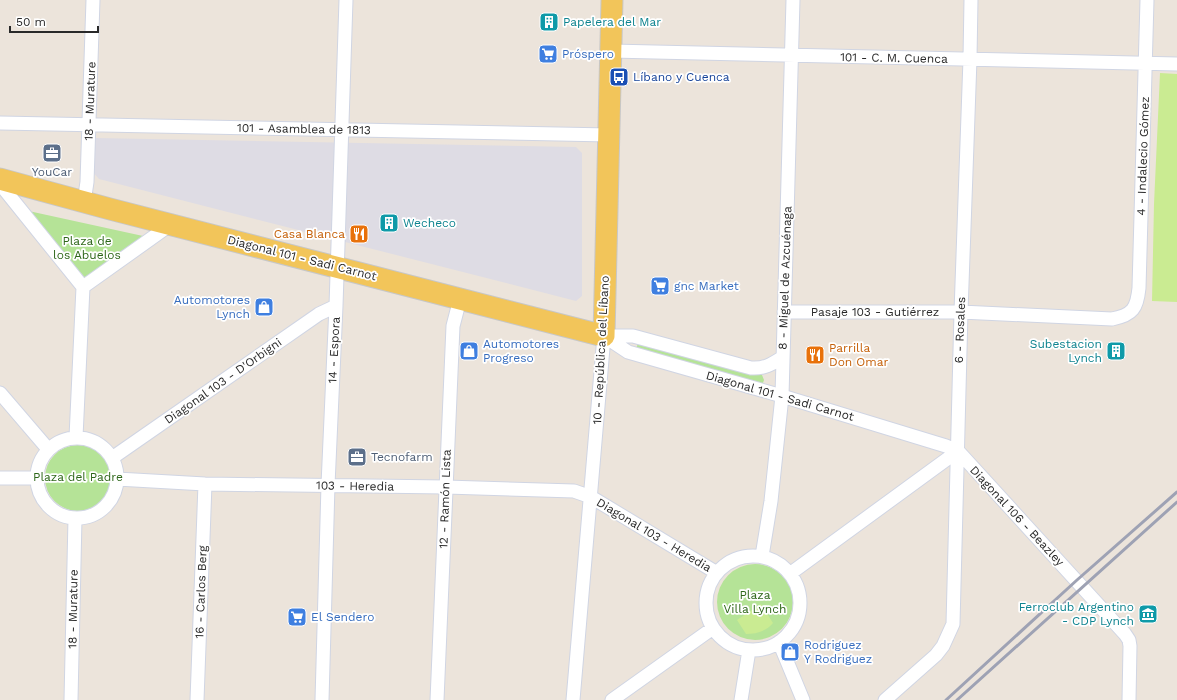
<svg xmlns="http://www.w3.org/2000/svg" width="1177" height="700" viewBox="0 0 1177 700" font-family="'Work Sans',sans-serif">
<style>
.industrial{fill:#dedce4}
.green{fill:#b5e397}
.pitch{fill:#caeb92}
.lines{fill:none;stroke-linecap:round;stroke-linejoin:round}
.street-casing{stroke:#d0d5e3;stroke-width:15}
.primary-casing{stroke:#c7c7c7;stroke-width:23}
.street{stroke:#fff;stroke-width:13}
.primary{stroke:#f2c55a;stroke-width:21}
.rail{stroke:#9ea2b4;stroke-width:3}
.labels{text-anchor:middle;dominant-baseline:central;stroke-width:3.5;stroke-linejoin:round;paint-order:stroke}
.culture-label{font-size:12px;fill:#0d838f;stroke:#fff;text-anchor:start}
.shop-label{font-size:12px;fill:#366cbe;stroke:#fff;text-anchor:start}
.street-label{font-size:12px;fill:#292929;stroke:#fff}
.transit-label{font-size:12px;fill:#164399;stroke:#fff;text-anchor:start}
.service-label{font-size:12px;fill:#4e5e75;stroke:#fff}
.food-label{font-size:12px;fill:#c56008;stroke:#fff;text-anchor:end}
.park-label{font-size:12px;fill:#2e6719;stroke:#fff}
</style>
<rect width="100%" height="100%" fill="#ece4db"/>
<path class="industrial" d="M96 138 576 147 582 153V296L576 301 99 179 92 171Z"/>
<path class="green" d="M24 210 143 236 83 279Z
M642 342 762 375 764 380 763 383 757 385 636 348 638 344Z
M45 478a33 33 0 1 1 66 0a33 33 0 1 1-66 0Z
M717 602a38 38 0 1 1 76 0a38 38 0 1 1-76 0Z"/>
<path class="pitch" d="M1160 73 1177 74V302L1152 301 1154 204Z
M761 604 773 623C767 631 756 634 746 634L737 620Z"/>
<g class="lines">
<g class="street-casing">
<path id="street" d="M611 51 1177 64
M0 123 609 135
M0 184 83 287 76 437
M84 202 87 182 93 0
M83 287 170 225
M784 312H961L1112 319C1133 315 1137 308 1139 288L1147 0
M604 336 628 352 782 396 946 446 958 451 1125 634 1129 640 1130 646 1129 700
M604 336H633L751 368C765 369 772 364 783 357
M0 393 48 449
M37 478a40 40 0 1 1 80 0a40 40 0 1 1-80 0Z
M112 458 319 314 336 306
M0 478H37
M117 479 205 484 446 487 574 491 591 497 717 573
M706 603a47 47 0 1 1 94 0a47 47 0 1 1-94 0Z
M762 556 771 501 782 396 793 0
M791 573 958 451
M779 642 803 700
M71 700 75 518
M197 700 205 484
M322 700 328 485 336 306 346 0
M437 700 453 326 460 299
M573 700 604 336
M612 700 713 628
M741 700 749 650
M885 700 936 655 943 646 953 624 961 312 970 59 971 0"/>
</g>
<g class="primary-casing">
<path id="primary" d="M0 179 110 209 604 336 612 0"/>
</g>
<use href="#street" class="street"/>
<use href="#primary" class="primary"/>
<path class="rail" d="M946 700 1077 580 1177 492
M957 700 1177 502"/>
</g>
<defs>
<g id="building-square" transform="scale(1)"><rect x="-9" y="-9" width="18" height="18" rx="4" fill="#0f9aa8" stroke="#fff"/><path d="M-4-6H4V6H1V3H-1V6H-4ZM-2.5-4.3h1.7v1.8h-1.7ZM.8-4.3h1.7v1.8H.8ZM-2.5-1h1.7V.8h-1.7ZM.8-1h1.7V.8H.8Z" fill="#fff"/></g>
<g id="supermarket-square" transform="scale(1)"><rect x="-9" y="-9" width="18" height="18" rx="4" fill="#3f7fe0" stroke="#fff"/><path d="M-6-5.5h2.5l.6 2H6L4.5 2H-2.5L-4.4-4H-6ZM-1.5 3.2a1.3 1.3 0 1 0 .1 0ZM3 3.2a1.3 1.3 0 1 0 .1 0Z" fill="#fff"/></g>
<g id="bus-square" transform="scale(1)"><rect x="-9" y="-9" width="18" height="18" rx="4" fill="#1a4fb4" stroke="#fff"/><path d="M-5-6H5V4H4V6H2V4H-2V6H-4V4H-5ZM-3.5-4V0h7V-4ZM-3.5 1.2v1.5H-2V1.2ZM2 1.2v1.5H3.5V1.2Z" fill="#fff"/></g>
<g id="office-square" transform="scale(1)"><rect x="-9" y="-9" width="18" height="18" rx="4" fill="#5c6f8a" stroke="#fff"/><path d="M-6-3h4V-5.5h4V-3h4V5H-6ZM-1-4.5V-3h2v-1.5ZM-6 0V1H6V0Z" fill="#fff"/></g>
<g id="restaurant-square" transform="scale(1)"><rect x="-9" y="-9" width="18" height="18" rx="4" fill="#e8710a" stroke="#fff"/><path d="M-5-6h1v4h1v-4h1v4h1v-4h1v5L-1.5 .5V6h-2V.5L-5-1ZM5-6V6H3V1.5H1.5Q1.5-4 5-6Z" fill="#fff"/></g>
<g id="shop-square" transform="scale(1)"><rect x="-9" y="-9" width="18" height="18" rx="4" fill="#3f7fe0" stroke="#fff"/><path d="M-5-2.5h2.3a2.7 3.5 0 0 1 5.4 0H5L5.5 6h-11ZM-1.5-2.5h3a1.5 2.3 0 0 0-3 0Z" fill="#fff"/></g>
<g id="museum-square" transform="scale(1)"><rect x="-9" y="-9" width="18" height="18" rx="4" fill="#0f9aa8" stroke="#fff"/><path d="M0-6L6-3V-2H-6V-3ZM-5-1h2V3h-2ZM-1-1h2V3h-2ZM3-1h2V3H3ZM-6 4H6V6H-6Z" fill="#fff"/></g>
</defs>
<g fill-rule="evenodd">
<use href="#building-square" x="549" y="22"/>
<use href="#supermarket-square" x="548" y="54"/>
<use href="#bus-square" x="619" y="77"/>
<use href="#office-square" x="52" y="153"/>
<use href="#building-square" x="389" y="223"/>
<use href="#restaurant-square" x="359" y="234"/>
<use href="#supermarket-square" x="660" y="286"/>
<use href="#shop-square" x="264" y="307"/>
<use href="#shop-square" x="469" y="351"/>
<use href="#building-square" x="1116" y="351"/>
<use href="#restaurant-square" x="815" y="355"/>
<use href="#office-square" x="357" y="457"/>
<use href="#museum-square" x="1148" y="614"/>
<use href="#supermarket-square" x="297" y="617"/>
<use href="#shop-square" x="790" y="652"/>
</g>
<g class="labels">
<g class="culture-label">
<text x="563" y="22">Papelera del Mar</text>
<text x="403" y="223">Wecheco</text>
<text x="1102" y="344" text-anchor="end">Subestacion<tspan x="1102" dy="14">Lynch</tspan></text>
<text x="1134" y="607" text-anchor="end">Ferroclub Argentino<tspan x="1134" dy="14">- CDP Lynch</tspan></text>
</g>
<g class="shop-label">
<text x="562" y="54">Próspero</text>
<text x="674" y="286">gnc Market</text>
<text x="250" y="300" text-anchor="end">Automotores<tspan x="250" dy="14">Lynch</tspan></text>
<text x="483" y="344">Automotores<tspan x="483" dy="14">Progreso</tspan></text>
<text x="311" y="617">El Sendero</text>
<text x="804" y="645">Rodriguez<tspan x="804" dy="14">Y Rodriguez</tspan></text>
</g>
<g class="street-label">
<text transform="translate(894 58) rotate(1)">101 - C. M. Cuenca</text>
<text transform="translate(90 101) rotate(-88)">18 - Murature</text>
<text transform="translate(304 129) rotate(1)">101 - Asamblea de 1813</text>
<text transform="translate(1143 156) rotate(-88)">4 - Indalecio Gómez</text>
<text transform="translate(302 258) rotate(14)">Diagonal 101 - Sadi Carnot</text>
<text transform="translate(785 278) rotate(-88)">8 - Miguel de Azcuénaga</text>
<text x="875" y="312">Pasaje 103 - Gutiérrez</text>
<text transform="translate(960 330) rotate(-88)">6 - Rosales</text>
<text transform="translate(334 350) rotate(-87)">14 - Espora</text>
<text transform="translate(601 350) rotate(-87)">10 - República del Líbano</text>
<text transform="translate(223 381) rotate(-35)">Diagonal 103 - D'Orbigni</text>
<text transform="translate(780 396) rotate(16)">Diagonal 101 - Sadi Carnot</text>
<text transform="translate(355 486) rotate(1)">103 - Heredia</text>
<text transform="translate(445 499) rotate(-88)">12 - Ramón Lista</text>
<text transform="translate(1017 516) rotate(47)">Diagonal 106 - Beazley</text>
<text transform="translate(654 535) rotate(31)">Diagonal 103 - Heredia</text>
<text transform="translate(201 592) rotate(-88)">16 - Carlos Berg</text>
<text transform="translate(73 609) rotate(-89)">18 - Murature</text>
</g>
<g class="transit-label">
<text x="633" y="77">Líbano y Cuenca</text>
</g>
<g class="service-label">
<text x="52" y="172">YouCar</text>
<text x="371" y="457" text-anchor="start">Tecnofarm</text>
</g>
<g class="food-label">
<text x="345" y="234">Casa Blanca</text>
<text x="829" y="348" text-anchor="start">Parrilla<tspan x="829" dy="14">Don Omar</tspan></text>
</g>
<g class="park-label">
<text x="87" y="241">Plaza de<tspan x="87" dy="14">los Abuelos</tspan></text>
<text x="78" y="477">Plaza del Padre</text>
<text x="755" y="595">Plaza<tspan x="755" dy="14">Villa Lynch</tspan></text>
</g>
</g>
<path d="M10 26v6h88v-6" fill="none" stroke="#292929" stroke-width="2"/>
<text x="16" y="26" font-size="12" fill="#292929" stroke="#ffffff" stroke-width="3" paint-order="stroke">50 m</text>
</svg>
